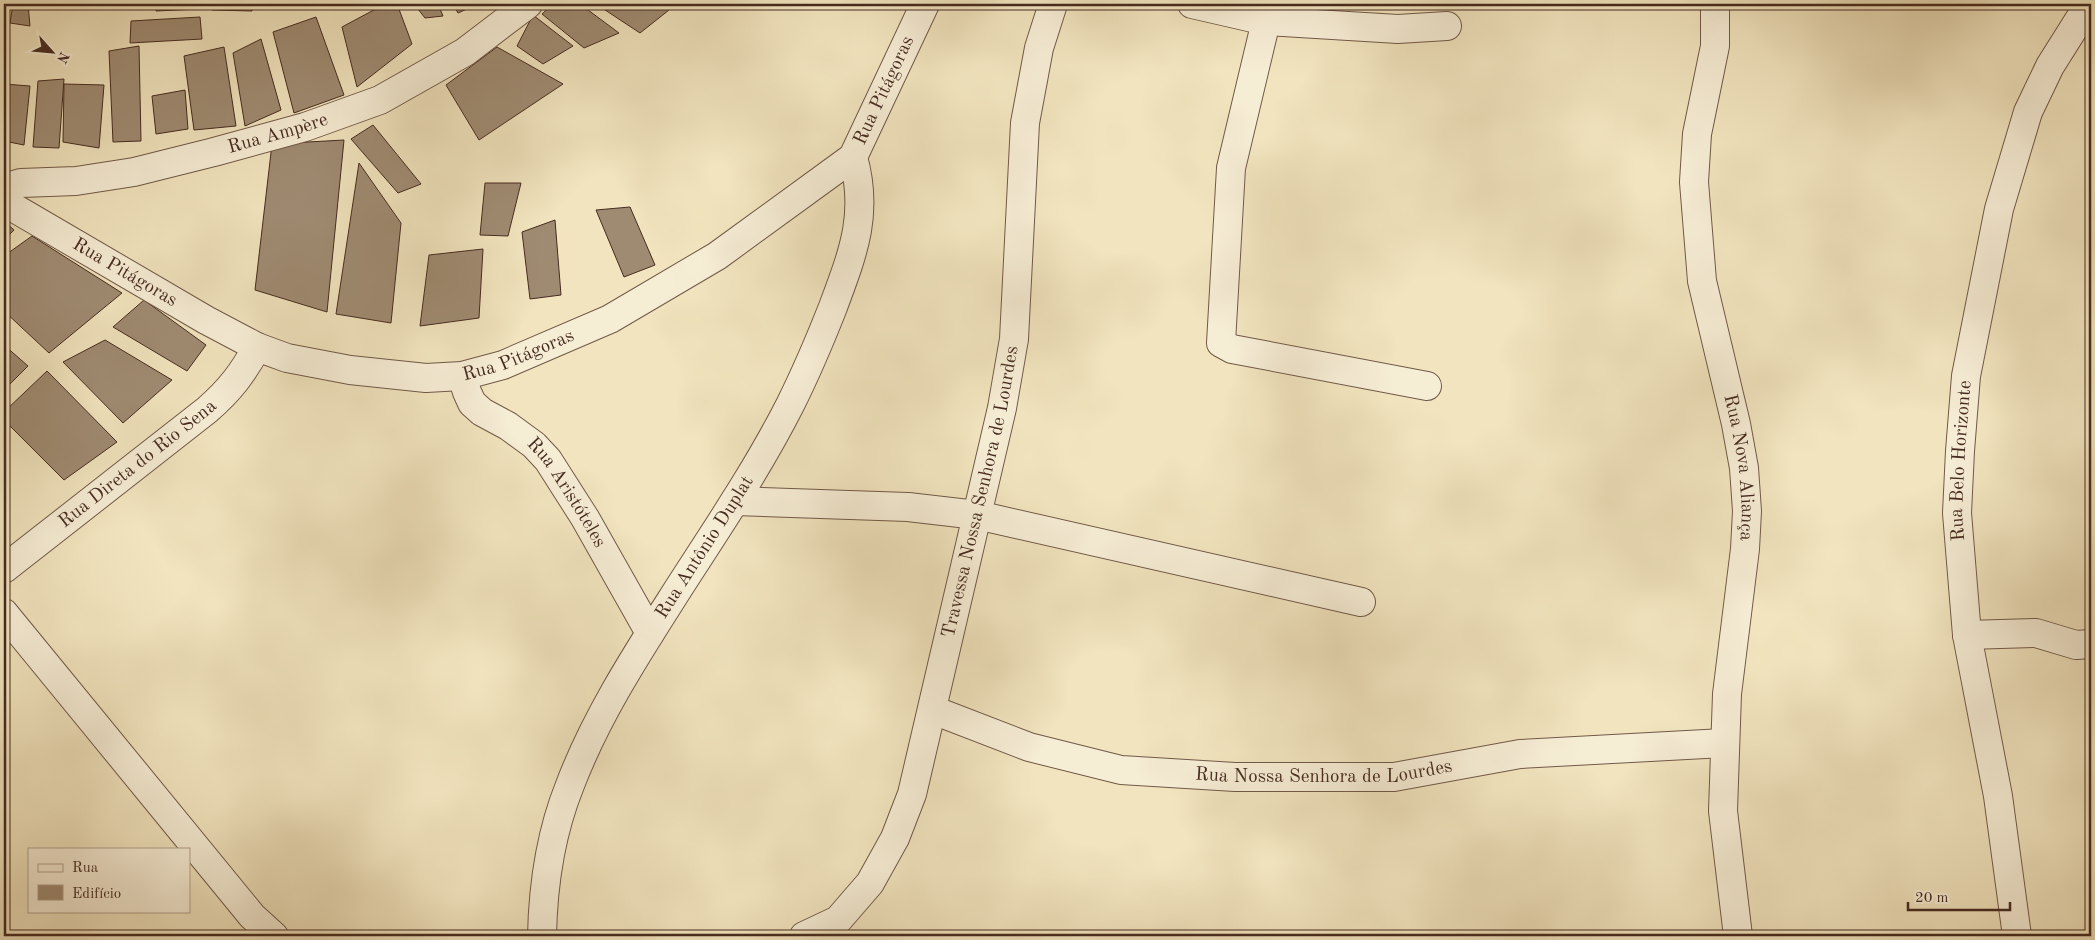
<svg xmlns="http://www.w3.org/2000/svg" width="2095" height="940" viewBox="0 0 2095 940" font-family="'Old Standard TT',serif">
<style>
.building{fill:#9f8b72;stroke:#462b20}
.lines{fill:none;stroke-linecap:round;stroke-linejoin:round}
.minor-casing{stroke:#715948;stroke-width:30}
.minor{stroke:#f6edd5;stroke-width:28}
.labels{text-anchor:middle;dominant-baseline:central;stroke-width:5;stroke-linejoin:round;paint-order:stroke}
.street-label{font-size:19px;fill:#462b20;stroke:#f6edd5}
</style>
<rect width="100%" height="100%" fill="#f1e4be"/>
<filter id="stains"><feTurbulence type="fractalNoise" baseFrequency=".004" numOctaves="4"/><feColorMatrix values="0 0 0 0 .2 0 0 0 0 .09 0 0 0 0 .02 0 0 0 .5 -.17"/></filter>
<radialGradient id="worn" r=".72"><stop offset=".6" stop-color="#630" stop-opacity="0"/><stop offset="1" stop-color="#630" stop-opacity=".3"/></radialGradient>
<path class="building" d="M13 4H28L30 26 10 23Z
M156 4H199V9L156 11Z
M211 4H252V11L212 10Z
M385 4H397L412 44 357 87 342 27Z
M414 4H438L443 16 425 18Z
M453 4H478L458 13Z
M553 4H580L619 33 584 48 542 14Z
M596 4H659L669 10 640 33Z
M533 15 573 46 543 64 517 46Z
M200 17 202 39 130 43 131 21Z
M316 17 344 95 294 113 273 32Z
M261 39 281 110 245 126 233 53Z
M139 46 141 141 113 142 109 51Z
M224 47 236 126 194 130 184 56Z
M497 47 563 84 479 140 446 85Z
M64 79 59 148 33 147 38 81Z
M4 84 30 86 24 145 4 141Z
M64 84 104 85 99 148 63 142Z
M185 90 188 129 156 134 152 96Z
M373 125 421 184 398 193 351 139Z
M344 140 327 312 255 290 272 144Z
M359 163 401 223 391 323 336 314Z
M485 183H521L508 236 480 235Z
M630 207 655 265 624 277 596 210Z
M555 220 561 295 530 299 522 232Z
M4 221 14 230 4 240Z
M32 236 122 293 49 353 4 311V256Z
M483 249 479 318 420 326 429 255Z
M144 300 206 345 187 371 113 327Z
M105 340 172 380 123 423 63 362Z
M4 345 28 366 4 390Z
M47 371 117 442 64 480 4 420V412Z"/>
<g class="lines">
<g class="minor-casing">
<g id="minor">
<path d="M1192 4 1266 21 1398 29 1447 26"/>
<path id="s1" d="M1715 4V46L1697 134 1694 182 1702 281 1736 424 1744 468 1747 511 1745 549 1727 694 1723 811 1738 936"/>
<path d="M1266 21 1231 168 1221 343 1232 349 1427 386"/>
<path id="s2" d="M4 195 14 185 21 183 76 181 134 172 214 152 305 127 380 100 465 52 528 4"/>
<path id="s3" d="M4 202 206 320 257 347 287 358 350 370 426 378 462 376 503 365 610 319 717 256 853 157 925 4"/>
<path id="s4" d="M462 376 467 392 472 403 482 412 508 426 534 445 548 460 585 518 650 633"/>
<path d="M735 501 908 507 977 515 1361 602"/>
<path id="s5" d="M4 569 207 410C230 390 243 373 257 347"/>
<path d="M4 613 252 916 274 936"/>
<path d="M1967 635 2036 633 2076 645 2091 644"/>
<path id="s6" d="M933 710 1029 747 1121 770 1235 777H1394L1520 754 1724 743"/>
<path id="s7" d="M542 936C543 885 551 832 570 785 597 714 640 649 680 586 718 527 758 468 790 405 806 373 820 340 833 307 853 253 869 214 853 157"/>
<path id="s8" d="M804 936 838 920 870 883 895 838 912 794 1002 408 1014 339 1025 123 1039 48 1053 4"/>
<path id="s9" d="M2017 936 1998 796 1967 635 1957 513 1960 451 1966 376 1999 209 2028 112 2050 66 2089 4"/>
</g>
</g>
<use href="#minor" class="minor"/>
</g>
<g class="labels">
<g class="street-label">
<text stroke="none"><textPath href="#s3" startOffset="1025">Rua Pitágoras</textPath></text>
<text stroke="none"><textPath href="#s2" startOffset="284">Rua Ampère</textPath></text>
<text stroke="none"><textPath href="#s3" startOffset="140">Rua Pitágoras</textPath></text>
<text stroke="none"><textPath href="#s3" startOffset="560">Rua Pitágoras</textPath></text>
<text stroke="none"><textPath href="#s9" startOffset="480">Rua Belo Horizonte</textPath></text>
<text stroke="none"><textPath href="#s5" startOffset="170">Rua Direta do Rio Sena</textPath></text>
<text stroke="none"><textPath href="#s1" startOffset="470">Rua Nova Aliança</textPath></text>
<text stroke="none"><textPath href="#s8" startOffset="495">Travessa Nossa Senhora de Lourdes</textPath></text>
<text stroke="none"><textPath href="#s4" startOffset="162">Rua Aristóteles</textPath></text>
<text stroke="none"><textPath href="#s7" startOffset="428">Rua Antônio Duplat</textPath></text>
<text stroke="none"><textPath href="#s6" startOffset="401">Rua Nossa Senhora de Lourdes</textPath></text>
</g>
</g>
<rect width="2095" height="940" fill="none" stroke="#f1e4be" stroke-width="20"/>
<rect x="5" y="5" width="2085" height="930" fill="none" stroke="#462b20" stroke-width="2.5"/>
<rect x="10" y="10" width="2075" height="920" fill="none" stroke="#462b20"/>
<rect x="28" y="848" width="162" height="65" fill="#f6edd5" stroke="#b09f8d"/>
<rect x="38" y="864" width="25" height="8" fill="#f6edd5" stroke="#b09f8d"/>
<text x="72" y="872" font-size="15" fill="#462b20">Rua</text>
<rect x="38" y="885" width="25" height="15" fill="#9f8b72" stroke="#b09f8d"/>
<text x="72" y="898" font-size="15" fill="#462b20">Edifício</text>
<g transform="translate(52 52) rotate(117)" stroke="#f6edd5" stroke-width="4" paint-order="stroke">
<path d="M0-4L9 19L0 12L-9 19Z" fill="#462b20"/>
<text y="-8" font-size="14" font-weight="bold" text-anchor="middle" fill="#462b20">N</text>
</g>
<path d="M1908 902v8h102v-8" fill="none" stroke="#462b20" stroke-width="2.5"/>
<text x="1915" y="902" font-size="15" fill="#462b20" stroke="#f6edd5" stroke-width="4" paint-order="stroke">20 m</text>
<rect width="100%" height="100%" filter="url(#stains)"/>
<rect width="100%" height="100%" fill="url(#worn)"/>
</svg>
